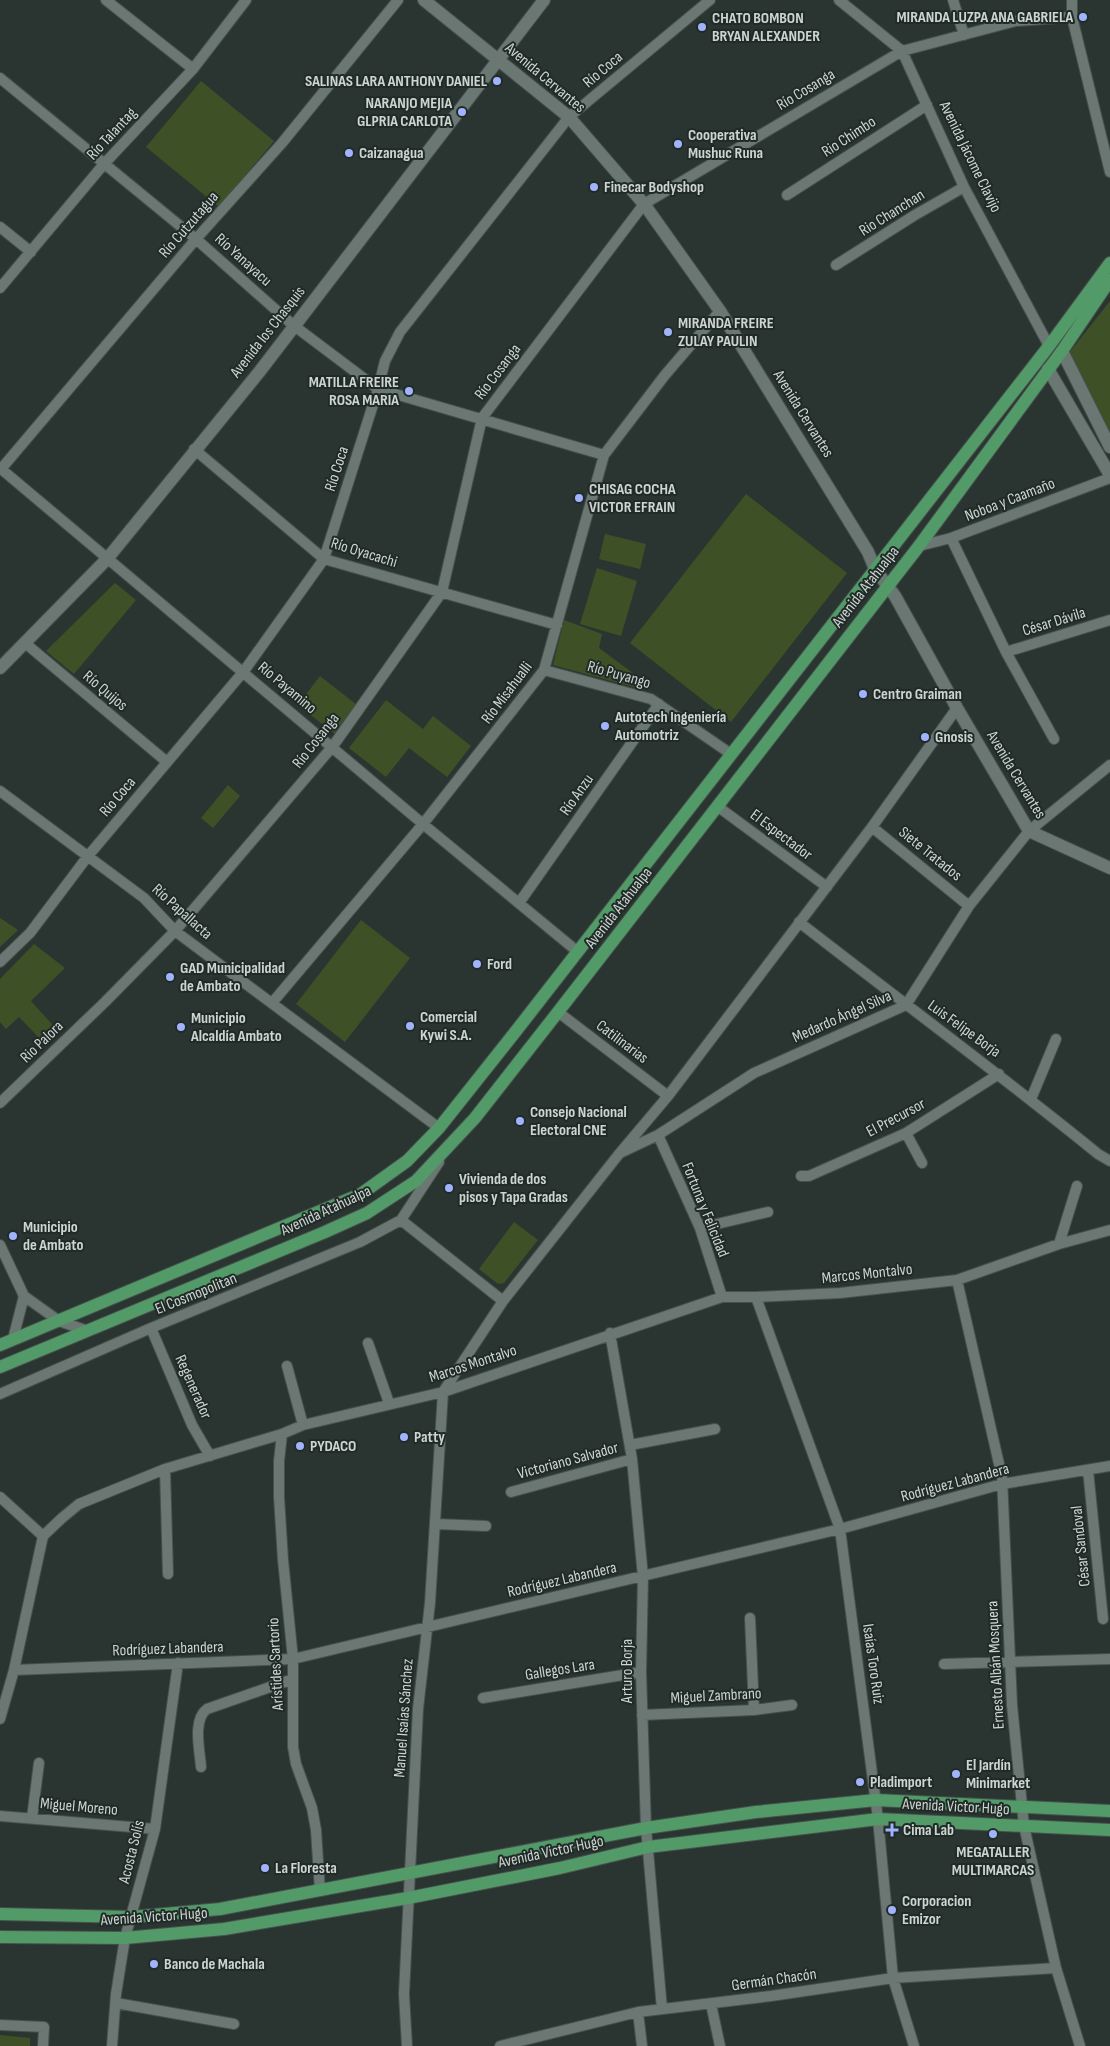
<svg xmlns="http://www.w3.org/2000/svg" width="1110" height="2046" viewBox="0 0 1110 2046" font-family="'Sofia Sans Condensed',sans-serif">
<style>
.green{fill:#3e5126}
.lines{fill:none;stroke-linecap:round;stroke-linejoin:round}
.minor-casing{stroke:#46504d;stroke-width:12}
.tertiary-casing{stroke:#46504d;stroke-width:14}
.primary-casing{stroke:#46504d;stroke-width:14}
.minor{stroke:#6b7772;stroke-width:10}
.tertiary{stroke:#6b7772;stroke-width:12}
.primary{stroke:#529a67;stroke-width:12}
.poi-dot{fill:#a1b3fd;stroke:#202b27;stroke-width:2}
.labels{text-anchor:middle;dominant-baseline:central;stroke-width:4;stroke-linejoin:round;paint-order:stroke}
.poi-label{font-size:16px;font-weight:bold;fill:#cdd4d1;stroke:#202b27;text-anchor:start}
.street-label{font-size:16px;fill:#cdd4d1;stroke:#202b27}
</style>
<rect width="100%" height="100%" fill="#2a3531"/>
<path class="green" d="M201 81 274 141 219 207 146 147Z
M1110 301V432L1069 353Z
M746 494 847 573 731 722 630 643Z
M605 534 646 544 640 569 599 559Z
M597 568 637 581 621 636 580 624Z
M115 583 136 600 74 674 46 651Z
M564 620 602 634 599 648 645 682 641 689 553 665Z
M320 676 357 705 335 734 298 705Z
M386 700 423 729 433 716 471 746 447 777 409 748 386 777 349 748Z
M228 785 240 796 213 828 201 818Z
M0 918 18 930 0 947Z
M361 920 410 958 345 1042 296 1004Z
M34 944 65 968 31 1001 58 1031 45 1044 19 1017 6 1029 0 1022V979Z
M514 1222 538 1240 504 1283 498 1284 479 1269Z
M0 2035 30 2038V2046H0Z"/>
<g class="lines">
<g class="minor-casing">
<path id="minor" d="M106 0 193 69
M839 0 902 51 964 187 1049 346
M953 0 964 35
M1072 0V17L1110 172
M0 78 196 239 293 325 378 389 604 455
M787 195 927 105
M0 227 31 252
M836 265 915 215 964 187
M0 288 104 164 193 69 246 0
M194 449 324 559 557 625
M0 468 423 824 578 952
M1 469 196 239 282 143 398 0
M951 538 1006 652 1054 739
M919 546 951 538 1110 478
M25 643 167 762
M1006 652 1110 620
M544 670 651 699 731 754
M0 791 144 898 175 931 439 1128
M717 806 827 887
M872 827 969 906
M519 903 659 704
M799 922C899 1000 1000 1074 1098 1154L1110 1161
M0 962 30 933 88 856 244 671 324 559 378 389 385 361 400 332 569 117 710 0
M272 1003 423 824 544 670 604 455 665 375 720 311
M558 1012 668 1096
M1031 1099 1056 1039
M0 1103 105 1002 175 931 333 746 442 592 482 418 644 204 902 51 1016 21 1072 17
M906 1133 922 1163
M658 1135 700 1228 722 1297
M622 1152 658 1135 754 1073 906 1005 969 906 1029 831 1110 765
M801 1176H809L906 1133 999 1074
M401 1220 503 1301
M700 1228 768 1212
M1059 1244 1077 1186
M0 1245 24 1296 59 1321 85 1330
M957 1280 1002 1477 1012 1705 1024 1826 1056 1968 1080 2046
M756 1297 840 1529 878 1819 893 1978 914 2046
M151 1328 192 1425 210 1456
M610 1333 632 1459 643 1577 641 1672 646 1828 662 2009
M13 1339 24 1296
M368 1343 389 1403
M287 1366 303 1425
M0 1394 151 1328 360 1242 401 1220 439 1162
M282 1434 279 1461V1497L283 1560 293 1659V1747L296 1764 312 1808 316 1830 320 1891
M630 1445 715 1429
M165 1469 168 1574
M1088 1470 1103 1619
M511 1492 632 1459
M0 1497 43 1536
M436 1524 486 1526
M750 1618 754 1710
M944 1664 1110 1659
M14 1670 293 1659 840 1529 1002 1484 1110 1466
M483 1698 641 1672
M642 1715 754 1710 792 1705
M0 1719 14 1670 43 1536 62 1518 79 1504 165 1469 282 1434 303 1425 443 1392 722 1297H756L840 1293 957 1280 1059 1244 1110 1230
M201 1767C200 1751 192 1720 207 1709L293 1679
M0 1816 155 1829
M32 1818 39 1763
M116 2003 234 2024
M711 2004 720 2046
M638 2012 642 2046
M0 2025 44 2027 43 2046
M112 2046 116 1994 125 1938 155 1829 178 1663
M407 2046 404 1994 418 1709 430 1603 443 1392 503 1301 619 1154 668 1096 872 827 957 708
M500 2046 638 2012 771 1996 893 1978 1056 1968"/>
</g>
<g class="tertiary-casing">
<path id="tertiary" d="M424 0 569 117 644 204 720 311 868 552 875 569 895 596 957 708 1029 831 1110 868
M1062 351 1110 447
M1048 369 1110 475
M0 668 107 559 260 371 544 0"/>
</g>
<g class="primary-casing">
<path id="primary" d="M0 1345 361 1194 407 1161 439 1128 516 1031 1049 346 1110 263
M0 1367 325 1232 367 1213 416 1181 475 1118 558 1012 919 546 1062 351 1110 280
M0 1914 131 1917 220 1909 646 1828 756 1812 876 1800 1110 1811
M0 1937 125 1938 224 1929 408 1898 560 1868 648 1847 878 1819 1110 1830"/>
</g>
<use href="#minor" class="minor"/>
<use href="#tertiary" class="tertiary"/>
<use href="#primary" class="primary"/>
</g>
<g class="poi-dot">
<circle cx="1083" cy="17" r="5"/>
<circle cx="702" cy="27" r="5"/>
<circle cx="497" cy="81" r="5"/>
<circle cx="462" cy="112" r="5"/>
<circle cx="678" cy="144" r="5"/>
<circle cx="349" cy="153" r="5"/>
<circle cx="594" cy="187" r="5"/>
<circle cx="668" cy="332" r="5"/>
<circle cx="409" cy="391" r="5"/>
<circle cx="579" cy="498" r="5"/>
<circle cx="863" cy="694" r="5"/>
<circle cx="605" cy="726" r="5"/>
<circle cx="925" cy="737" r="5"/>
<circle cx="477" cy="964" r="5"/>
<circle cx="170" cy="977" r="5"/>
<circle cx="410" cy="1026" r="5"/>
<circle cx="181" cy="1027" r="5"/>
<circle cx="520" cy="1121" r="5"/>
<circle cx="449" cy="1188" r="5"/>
<circle cx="13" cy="1236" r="5"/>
<circle cx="404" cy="1437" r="5"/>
<circle cx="300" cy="1446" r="5"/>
<circle cx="956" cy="1774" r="5"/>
<circle cx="860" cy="1782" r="5"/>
<path d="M889.5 1822.5h5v5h5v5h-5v5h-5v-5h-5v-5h5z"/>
<circle cx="993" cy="1834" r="5"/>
<circle cx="265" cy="1868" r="5"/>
<circle cx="892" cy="1910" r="5"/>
<circle cx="154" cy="1964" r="5"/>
</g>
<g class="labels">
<g class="poi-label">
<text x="1073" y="17" text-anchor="end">MIRANDA LUZPA ANA GABRIELA</text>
<text x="712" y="18">CHATO BOMBON<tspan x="712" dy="18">BRYAN ALEXANDER</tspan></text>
<text x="487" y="81" text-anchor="end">SALINAS LARA ANTHONY DANIEL</text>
<text x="452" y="103" text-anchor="end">NARANJO MEJIA<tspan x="452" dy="18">GLPRIA CARLOTA</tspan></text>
<text x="688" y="135">Cooperativa<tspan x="688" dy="18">Mushuc Runa</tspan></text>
<text x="359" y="153">Caizanagua</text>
<text x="604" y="187">Finecar Bodyshop</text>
<text x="678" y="323">MIRANDA FREIRE<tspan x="678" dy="18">ZULAY PAULIN</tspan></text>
<text x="399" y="382" text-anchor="end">MATILLA FREIRE<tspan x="399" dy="18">ROSA MARIA</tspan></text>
<text x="589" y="489">CHISAG COCHA<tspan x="589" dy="18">VICTOR EFRAIN</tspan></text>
<text x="873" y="694">Centro Graiman</text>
<text x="615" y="717">Autotech Ingeniería<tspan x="615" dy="18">Automotriz</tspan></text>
<text x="935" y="737">Gnosis</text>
<text x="487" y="964">Ford</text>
<text x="180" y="968">GAD Municipalidad<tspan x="180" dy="18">de Ambato</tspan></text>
<text x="420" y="1017">Comercial<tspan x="420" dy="18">Kywi S.A.</tspan></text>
<text x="191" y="1018">Municipio<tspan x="191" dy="18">Alcaldía Ambato</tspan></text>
<text x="530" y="1112">Consejo Nacional<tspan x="530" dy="18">Electoral CNE</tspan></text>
<text x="459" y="1179">Vivienda de dos<tspan x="459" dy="18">pisos y Tapa Gradas</tspan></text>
<text x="23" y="1227">Municipio<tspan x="23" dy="18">de Ambato</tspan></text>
<text x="414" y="1437">Patty</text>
<text x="310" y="1446">PYDACO</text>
<text x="966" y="1765">El Jardín<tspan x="966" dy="18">Minimarket</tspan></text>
<text x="870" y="1782">Pladimport</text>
<text x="903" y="1830">Cima Lab</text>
<text x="993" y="1852" text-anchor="middle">MEGATALLER<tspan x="993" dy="18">MULTIMARCAS</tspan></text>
<text x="275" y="1868">La Floresta</text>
<text x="902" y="1901">Corporacion<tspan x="902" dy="18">Emizor</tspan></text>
<text x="164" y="1964">Banco de Machala</text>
</g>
<g class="street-label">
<text transform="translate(603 70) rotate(-40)">Río Coca</text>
<text transform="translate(545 78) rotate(40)">Avenida Cervantes</text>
<text transform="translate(806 90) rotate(-31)">Río Cosanga</text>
<text transform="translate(112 134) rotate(-47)">Río Talantag</text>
<text transform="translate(849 137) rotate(-33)">Rio Chimbo</text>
<text transform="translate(970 157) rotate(64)">Avenida Jácome Clavijo</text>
<text transform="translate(892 213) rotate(-32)">Rio Chanchan</text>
<text transform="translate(189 225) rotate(-49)">Río Cutzutagua</text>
<text transform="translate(243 260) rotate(42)">Río Yanayacu</text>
<text transform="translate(268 332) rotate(-52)">Avenida los Chasquis</text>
<text transform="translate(498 372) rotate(-53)">Río Cosanga</text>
<text transform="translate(803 414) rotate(58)">Avenida Cervantes</text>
<text transform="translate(337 469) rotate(-72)">Río Coca</text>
<text transform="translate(1010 500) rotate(-21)">Noboa y Caamaño</text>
<text transform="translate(364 553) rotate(17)">Río Oyacachi</text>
<text transform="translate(866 587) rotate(-52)">Avenida Atahualpa</text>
<text transform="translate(1054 622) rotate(-17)">César Dávila</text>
<text transform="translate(619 675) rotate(16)">Río Puyango</text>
<text transform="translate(287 688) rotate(40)">Río Payamino</text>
<text transform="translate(105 691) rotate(40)">Río Quijos</text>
<text transform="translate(507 693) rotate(-53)">Río Misahualli</text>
<text transform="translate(316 741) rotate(-52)">Río Cosanga</text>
<text transform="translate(1016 775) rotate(59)">Avenida Cervantes</text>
<text transform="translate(577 795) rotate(-55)">Río Anzu</text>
<text transform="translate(118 797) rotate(-50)">Río Coca</text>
<text transform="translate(781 835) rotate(37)">El Espectador</text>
<text transform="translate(930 854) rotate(39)">Siete Tratados</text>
<text transform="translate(619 908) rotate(-52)">Avenida Atahualpa</text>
<text transform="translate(182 912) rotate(42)">Río Papallacta</text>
<text transform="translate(842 1017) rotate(-24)">Medardo Ángel Silva</text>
<text transform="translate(964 1029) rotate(36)">Luis Felipe Borja</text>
<text transform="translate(42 1042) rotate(-44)">Rio Palora</text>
<text transform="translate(622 1042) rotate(37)">Catilinarias</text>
<text transform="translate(896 1118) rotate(-28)">El Precursor</text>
<text transform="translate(705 1210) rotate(68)">Fortuna y Felicidad</text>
<text transform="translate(326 1211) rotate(-25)">Avenida Atahualpa</text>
<text transform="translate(867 1274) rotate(-6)">Marcos Montalvo</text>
<text transform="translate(196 1294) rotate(-22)">El Cosmopolitan</text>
<text transform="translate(473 1364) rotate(-18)">Marcos Montalvo</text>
<text transform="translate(193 1387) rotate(66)">Regenerador</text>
<text transform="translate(568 1461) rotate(-15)">Victoriano Salvador</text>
<text transform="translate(955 1483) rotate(-15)">Rodríguez Labandera</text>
<text transform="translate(1081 1546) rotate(-96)">César Sandoval</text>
<text transform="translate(562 1580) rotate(-13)">Rodríguez Labandera</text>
<text transform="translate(168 1649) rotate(-2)">Rodríguez Labandera</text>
<text transform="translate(276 1664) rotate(-93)">Arístides Sartorio</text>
<text transform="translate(873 1664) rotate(82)">Isaías Toro Ruiz</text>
<text transform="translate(996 1665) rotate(-93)">Ernesto Albán Mosquera</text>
<text transform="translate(560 1670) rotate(-9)">Gallegos Lara</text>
<text transform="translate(627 1671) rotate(-90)">Arturo Borja</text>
<text transform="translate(716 1696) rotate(-3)">Miguel Zambrano</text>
<text transform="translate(404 1718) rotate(-86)">Manuel Isaías Sánchez</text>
<text transform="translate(79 1807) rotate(5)">Miguel Moreno</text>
<text transform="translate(956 1807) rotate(3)">Avenida Victor Hugo</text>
<text transform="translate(132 1852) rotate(-76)">Acosta Solís</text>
<text transform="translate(551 1852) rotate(-12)">Avenida Victor Hugo</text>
<text transform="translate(154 1917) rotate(-4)">Avenida Victor Hugo</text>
<text transform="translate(774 1980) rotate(-8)">Germán Chacón</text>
</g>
</g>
</svg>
